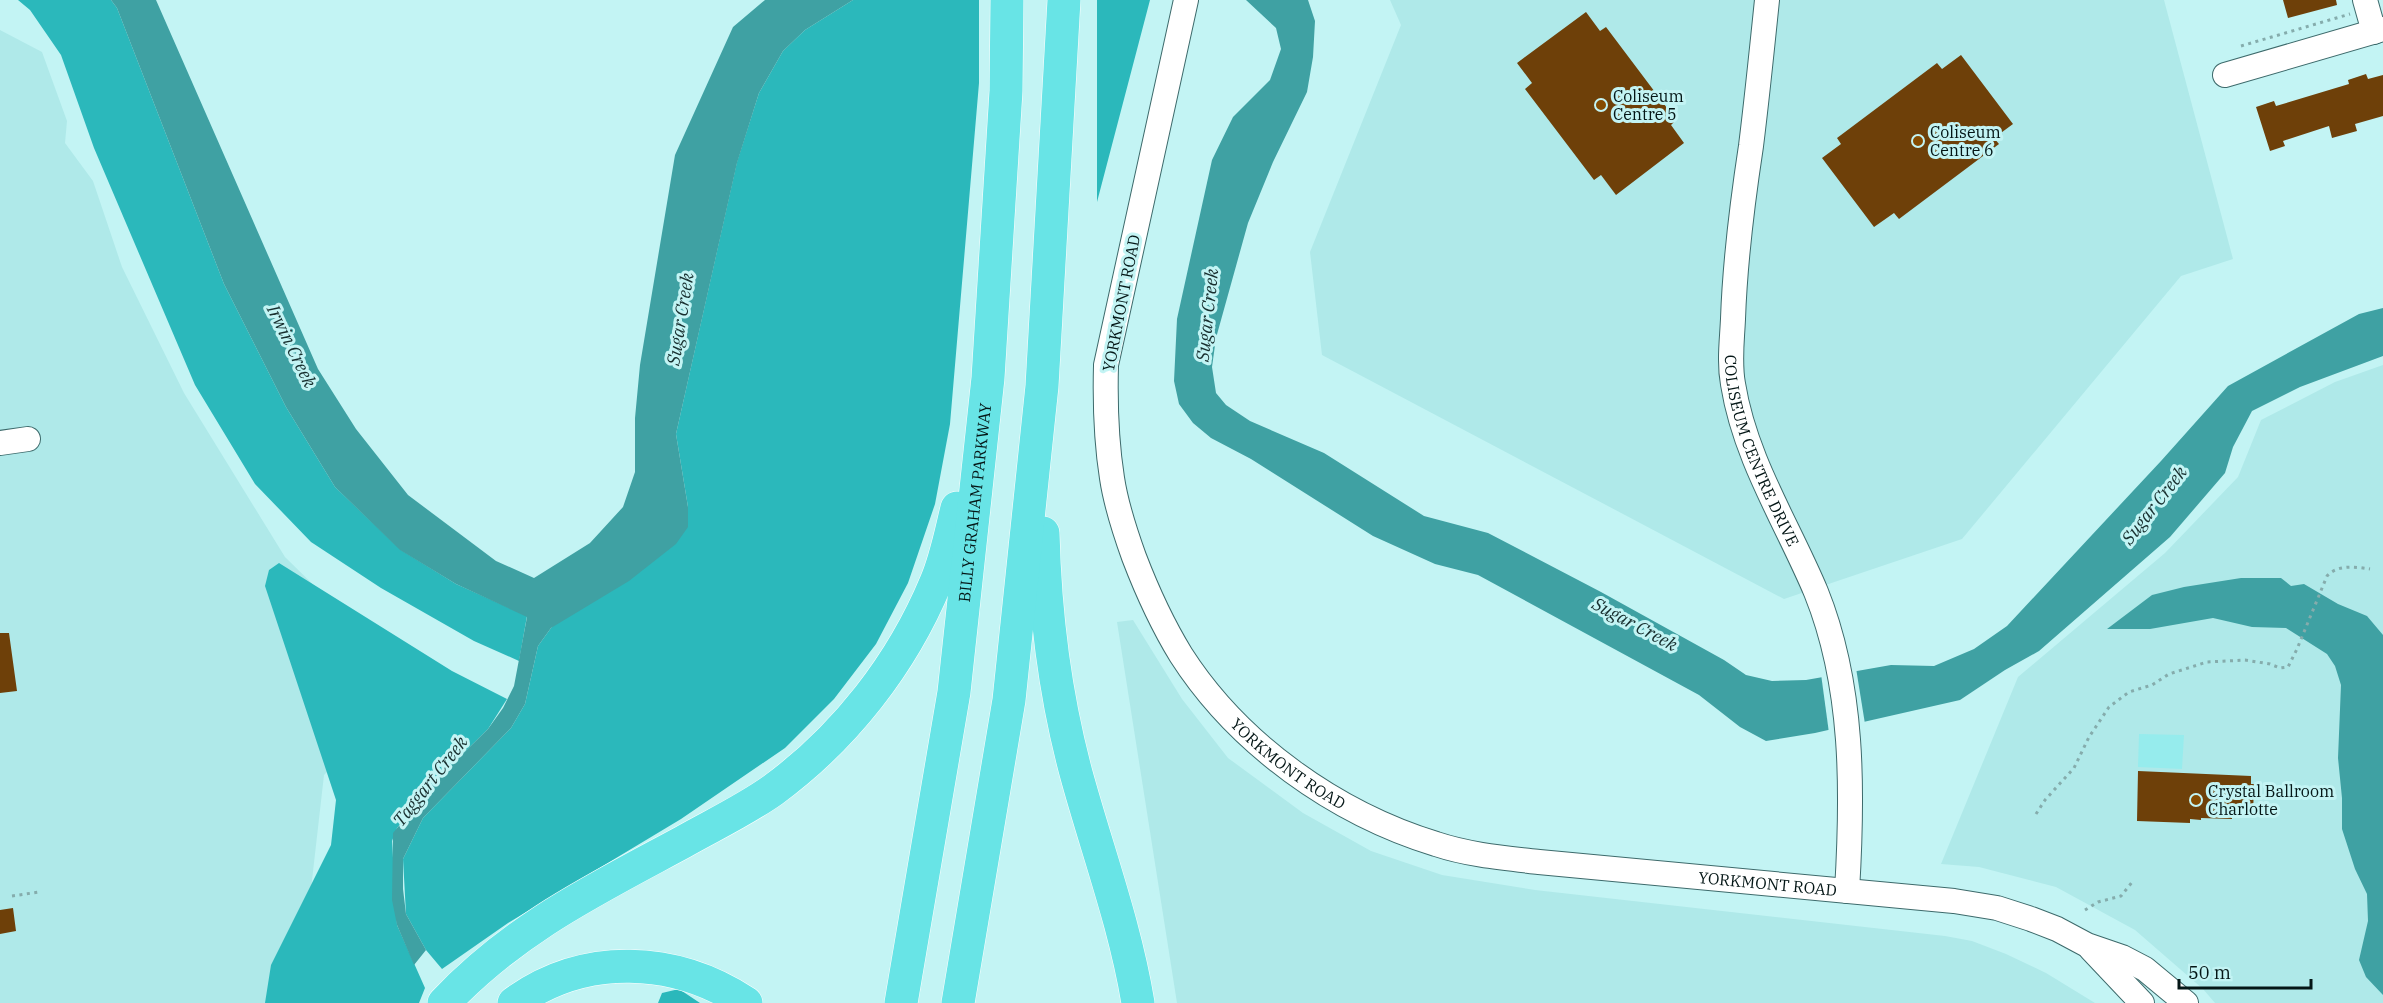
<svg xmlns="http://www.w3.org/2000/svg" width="2383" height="1003" viewBox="0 0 2383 1003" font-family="'IBM Plex Serif',serif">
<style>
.built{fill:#afe9e9}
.green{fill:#96eced}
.forest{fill:#2bb8bb}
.water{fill:#3fa1a3}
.pier{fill:#c3f4f4}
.building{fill:#6e4009}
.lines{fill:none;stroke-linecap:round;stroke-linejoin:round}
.minor-casing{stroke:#3d6a6b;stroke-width:26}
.highway-casing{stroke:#fff;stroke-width:34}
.path{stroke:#85acac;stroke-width:3;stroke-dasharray:3 4.5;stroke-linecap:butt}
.minor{stroke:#fff;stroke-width:24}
.highway{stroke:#68e4e6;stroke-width:33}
.poi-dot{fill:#854b00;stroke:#c3f4f4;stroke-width:2}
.labels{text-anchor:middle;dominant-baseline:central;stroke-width:6;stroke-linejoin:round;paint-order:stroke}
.poi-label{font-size:16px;fill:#041616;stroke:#c3f4f4;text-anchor:start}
.street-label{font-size:16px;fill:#041616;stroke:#c3f4f4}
.water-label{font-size:18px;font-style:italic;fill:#182f2f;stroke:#c3f4f4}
</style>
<rect width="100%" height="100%" fill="#c3f4f4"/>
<path class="built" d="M1390 0H2164L2233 259 2181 276 1962 539 1784 599 1322 355 1310 252 1401 25Z
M0 30 42 52 67 121 65 143 93 181 122 267 184 393 285 557 342 613 394 705 324 775 298 1003H0Z
M2383 365V1003H2215L2203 989 2135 930 2056 887 1979 867 1941 864 2018 677 2165 553 2238 477 2261 420 2335 382Z
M1133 620 1182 699 1228 758 1303 813 1371 851 1442 875 1535 890 1945 936 1972 941 2006 954 2046 973 2095 1003H1177L1117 622Z"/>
<path class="green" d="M2139 734 2184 735 2182 769 2138 767Z"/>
<path class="forest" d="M18 0H111L117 8 224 284 286 407 335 487 401 550 456 584 527 616 519 661 474 641 381 588 311 542 255 484 195 385 94 148 61 55 30 10Z
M853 0H979V83L950 424 935 504 908 583 876 644 834 699 785 748 681 819 508 923 442 969 426 950 406 914 403 859 423 818 511 728 525 704 538 646 551 628 688 507 676 434 737 162 759 93 783 51 805 30Z
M1097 0H1150L1097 202Z
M279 563 452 671 507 699 488 729 440 776 397 828 392 841 397 925 425 988 419 1003H265L271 965 331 845 336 800 265 586 269 570Z
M679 989 700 1003H658L662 993Z"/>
<path class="water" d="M111 0H156L318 369 356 429 408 495 496 561 534 578 590 543 623 507 635 472V418L640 365 675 155 733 27 765 0H853L805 30 783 51 759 93 737 163 676 434 688 507V527L676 544 629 581 551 628 538 646 525 704 511 728 423 818 403 859V889L406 914 426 950 414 965 397 925 392 900 393 833 440 776 488 729 503 708 514 686 527 617 456 584 400 550 335 487 286 407 224 284 117 8Z
M1246 0H1308L1315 21 1313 57 1307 92 1273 162 1248 223 1216 338 1212 367 1216 393 1226 405 1250 421 1324 453 1424 516 1488 533 1601 592 1724 660 1746 675 1772 681 1806 680 1891 665 1934 666 1974 649 2007 626 2161 461 2228 386 2359 314 2383 308V356L2300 387 2252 411 2233 447 2225 473 2170 537 2039 651 2005 670 1960 700 1815 733 1766 741 1740 727 1699 695 1478 575 1435 564 1373 536 1251 459 1211 438 1193 423 1179 404 1174 381 1177 319 1212 160 1233 117 1270 80 1281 49 1276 28Z
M2241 578H2281L2291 586 2304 584 2338 604 2367 616 2383 635V995L2366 977 2359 960 2368 921 2367 894 2355 869 2342 829V798L2338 758 2341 685 2335 666 2327 654 2286 628 2252 627 2213 618 2150 629H2107L2152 595 2184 587Z"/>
<path class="pier" d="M1856 668 1865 724 1829 733 1821 674Z"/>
<path class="building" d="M2283 0H2336L2337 5 2288 18Z
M1586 12 1600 31 1606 27 1676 120 1671 125 1684 143 1616 195 1601 175 1594 180 1525 89 1532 83 1517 63Z
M1961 55 2013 124 1994 138 1999 144 1899 219 1894 213 1874 227 1822 158 1841 144 1837 138 1937 63 1942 69Z
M2366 74 2368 79 2383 75V116L2355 124 2357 131 2332 138 2329 126 2283 141 2285 146 2270 151 2256 107 2274 101 2276 106 2349 84 2348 80Z
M0 633H9L17 691 0 693Z
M2138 771 2251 776V784H2254L2253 816 2232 815V819L2201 818V820L2190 819V823L2137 821Z
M13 908 16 931 0 934V910Z"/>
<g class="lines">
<g class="minor-casing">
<g id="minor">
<path id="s1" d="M1186 0 1106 365C1105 403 1106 440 1112 478 1116 505 1125 532 1134 557 1147 591 1162 624 1181 655 1238 744 1335 813 1436 844 1469 855 1504 858 1539 862L1954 901 1997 908 2031 919 2057 929 2087 945 2122 957 2145 969 2186 1003"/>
<path id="s2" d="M1767 0C1762 49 1757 98 1751 146 1742 205 1735 260 1733 319 1732 341 1729 362 1733 384 1745 459 1787 523 1816 592 1854 686 1853 792 1847 891"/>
<path d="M2365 0 2374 32"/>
<path d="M2225 75 2383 29"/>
<path d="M0 443 28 439"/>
<path d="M2091 949 2142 1003"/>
</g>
</g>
<g class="highway-casing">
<g id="highway">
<path d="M1043 533C1045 614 1055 695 1076 773 1097 850 1125 924 1138 1003"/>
<path d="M444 1003C515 928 594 890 683 842 713 825 745 810 773 790 845 737 902 664 936 582 946 559 951 532 957 508"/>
<path d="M514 1003C584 952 675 956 746 1003"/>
<path id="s3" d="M901 1003 954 692 988 378 1006 91 1007 0"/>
<path d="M958 1003 1009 700 1042 386 1064 0"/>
</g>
</g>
<path class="path" d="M2241 46 2350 14
M2036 814 2045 800 2074 768 2089 737 2109 707 2129 692 2152 685 2169 674 2207 662 2245 660 2270 664 2280 668 2288 667 2297 649 2327 576C2338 564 2356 567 2370 569
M12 896 39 892
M2085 910 2098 902 2121 896 2133 881"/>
<use href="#minor" class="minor"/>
<use href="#highway" class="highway"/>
</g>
<g class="poi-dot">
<circle cx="1601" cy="105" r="6"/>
<circle cx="1918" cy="141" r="6"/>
<circle cx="2196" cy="800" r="6"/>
</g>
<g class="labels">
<g class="poi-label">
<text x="1613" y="96">Coliseum<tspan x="1613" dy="18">Centre 5</tspan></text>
<text x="1930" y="132">Coliseum<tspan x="1930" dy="18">Centre 6</tspan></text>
<text x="2208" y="791">Crystal Ballroom<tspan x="2208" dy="18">Charlotte</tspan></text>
</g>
<g class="street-label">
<text transform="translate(1121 303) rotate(-79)">YORKMONT ROAD</text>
<text stroke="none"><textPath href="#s2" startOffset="458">COLISEUM CENTRE DRIVE</textPath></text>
<text stroke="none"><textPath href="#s3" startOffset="506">BILLY GRAHAM PARKWAY</textPath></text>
<text stroke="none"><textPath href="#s1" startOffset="832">YORKMONT ROAD</textPath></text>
<text stroke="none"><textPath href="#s1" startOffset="1336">YORKMONT ROAD</textPath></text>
</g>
<g class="water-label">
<text transform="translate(1207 315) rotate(-84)">Sugar Creek</text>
<text transform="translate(680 319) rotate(-81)">Sugar Creek</text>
<text transform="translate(292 346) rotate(64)">Irwin Creek</text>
<text transform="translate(2154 505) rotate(-52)">Sugar Creek</text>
<text transform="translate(1635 624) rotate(28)">Sugar Creek</text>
<text transform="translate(430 781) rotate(-52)">Taggart Creek</text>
</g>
</g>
<path d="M2179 979v9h132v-9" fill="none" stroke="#041616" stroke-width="3"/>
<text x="2188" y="979" font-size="18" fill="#041616" stroke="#c3f4f4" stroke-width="4.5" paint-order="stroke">50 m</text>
</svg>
